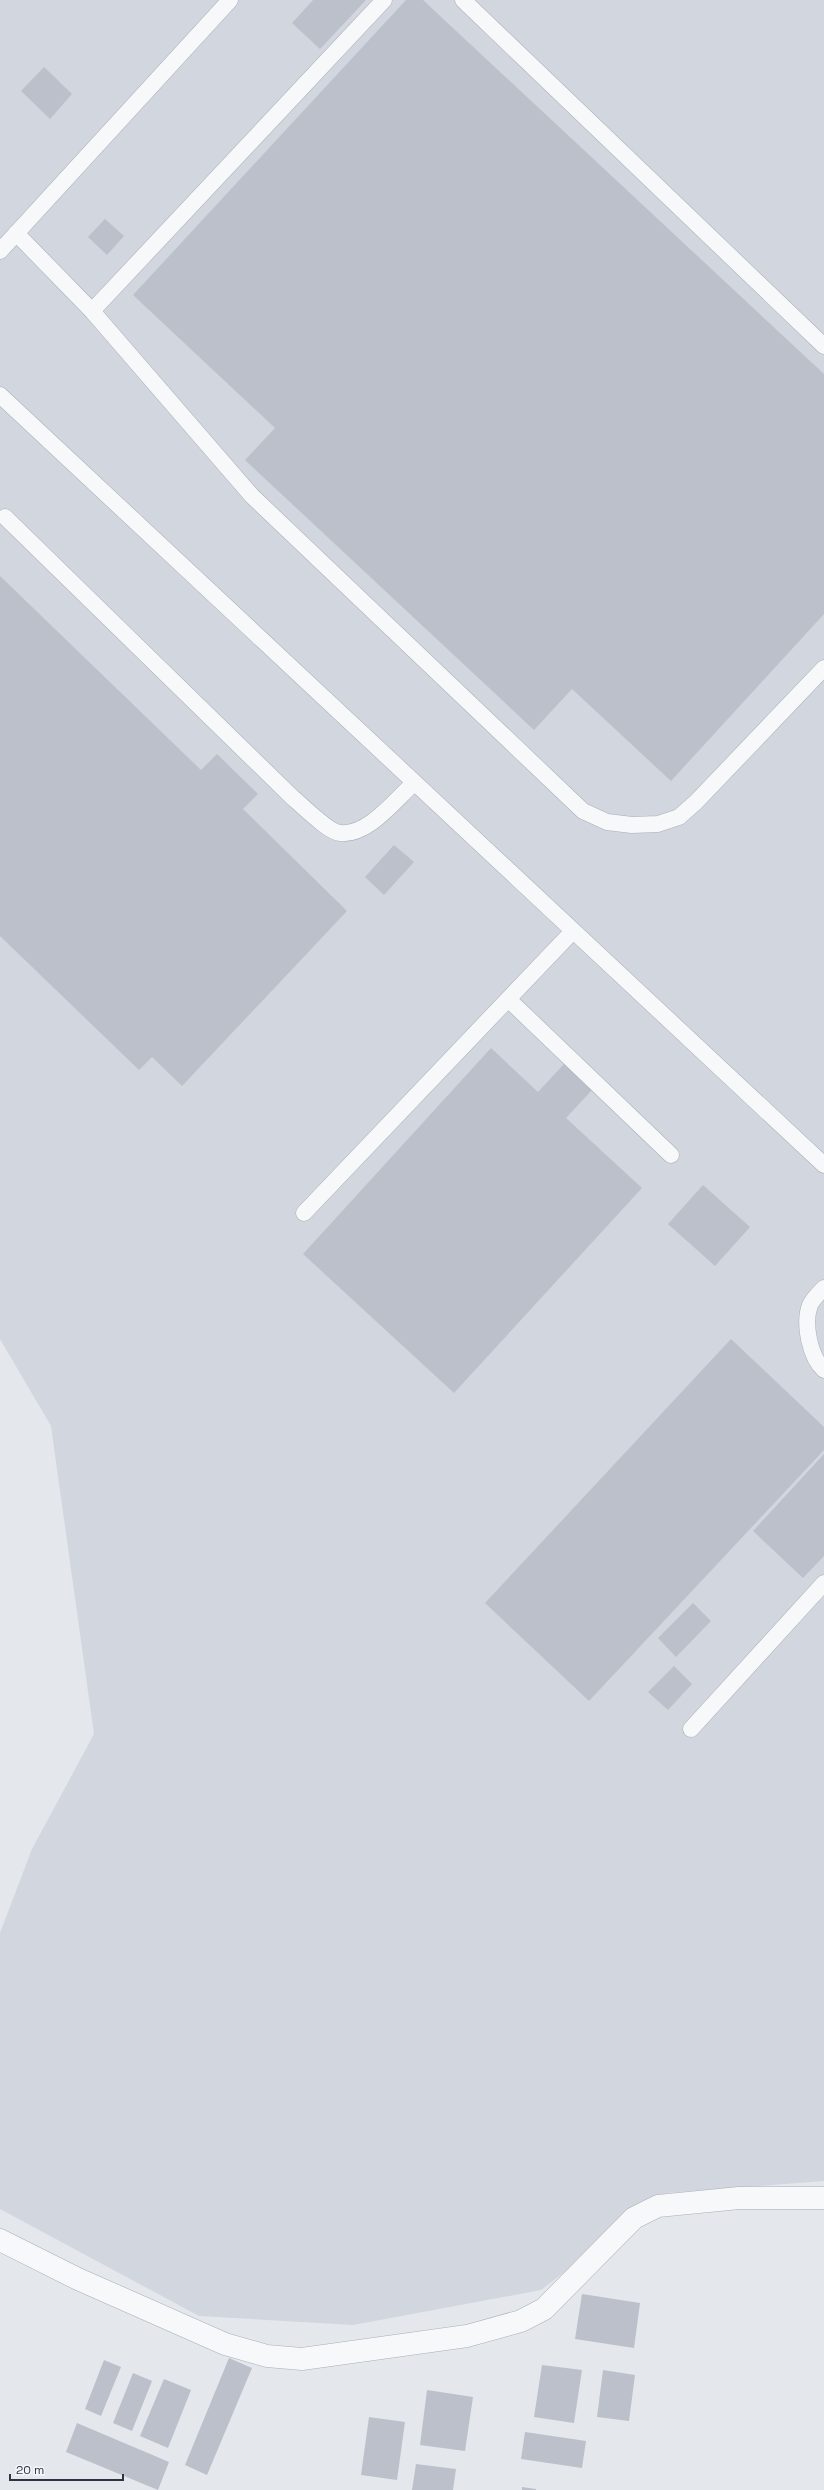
<svg xmlns="http://www.w3.org/2000/svg" width="824" height="2490" viewBox="0 0 824 2490" font-family="'Space Grotesk',sans-serif">
<style>
.built{fill:#d2d6de}
.building{fill:#bbc0ca}
.lines{fill:none;stroke-linecap:round;stroke-linejoin:round}
.service-casing{stroke:#a9aeb7;stroke-width:17}
.minor-casing{stroke:#a9aeb7;stroke-width:23}
.service{stroke:#f7f8fa;stroke-width:16}
.minor{stroke:#f7f8fa;stroke-width:22}
</style>
<rect width="100%" height="100%" fill="#e4e7ec"/>
<path class="built" d="M0 0H824V2181L666 2193 541 2290 353 2325 199 2316 0 2209V1933L32 1849 94 1734 51 1426 0 1339Z"/>
<path class="building" d="M313 0H366L320 49 292 23Z
M406 0H423L824 374V614L671 781 572 689 534 730 245 460 275 428 133 295Z
M44 67 72 94 50 119 21 91Z
M105 219 124 236 107 255 88 237Z
M0 576 201 770 217 754 258 794 243 809 347 911 182 1086 152 1057 139 1070 0 936Z
M394 845 414 862 384 895 365 877Z
M491 1048 538 1092 564 1064 592 1090 566 1118 642 1188 454 1393 303 1254Z
M703 1185 750 1227 715 1266 668 1224Z
M731 1339 824 1427V1450L589 1701 485 1603Z
M824 1454V1556L803 1578 753 1531Z
M693 1603 711 1621 676 1657 658 1638Z
M674 1666 692 1684 668 1710 648 1692Z
M582 2294 640 2303 634 2348 575 2339Z
M229 2358 252 2368 207 2475 185 2465Z
M104 2360 121 2367 101 2416 85 2409Z
M542 2365 582 2370 574 2423 534 2417Z
M603 2370 635 2375 629 2421 597 2417Z
M133 2373 152 2381 132 2431 113 2423Z
M164 2379 191 2390 168 2448 140 2436Z
M427 2390 473 2397 465 2451 420 2445Z
M369 2417 405 2422 397 2480 361 2475Z
M77 2423 169 2462 158 2490 66 2452Z
M525 2432 586 2441 582 2468 521 2459Z
M416 2464 456 2469 453 2490H412Z
M522 2487 536 2489V2490H522Z"/>
<g class="lines">
<g class="service-casing">
<path id="service" d="M463 0 824 346
M16 233 92 311 252 496 583 811 607 822 632 825 658 824 679 817 696 802 824 668
M0 251 230 0
M92 311 384 0
M0 395 824 1165
M5 517 293 798C303 806 328 832 340 833 368 836 395 800 414 783
M508 999 671 1155
M304 1213 573 931
M824 1288C819 1293 813 1299 810 1305 803 1324 810 1357 824 1370
M691 1729 824 1583"/>
</g>
<g class="minor-casing">
<path id="minor" d="M0 2240 78 2279 225 2344 267 2356 302 2359 467 2336 521 2321 544 2309 634 2218 658 2206 739 2198H824"/>
</g>
<use href="#service" class="service"/>
<use href="#minor" class="minor"/>
</g>
<path d="M10 2474v6h113v-6" fill="none" stroke="#2b3445" stroke-width="2"/>
<text x="16" y="2474" font-size="12" fill="#2b3445" stroke="#f4f6f9" stroke-width="3" paint-order="stroke">20 m</text>
</svg>
